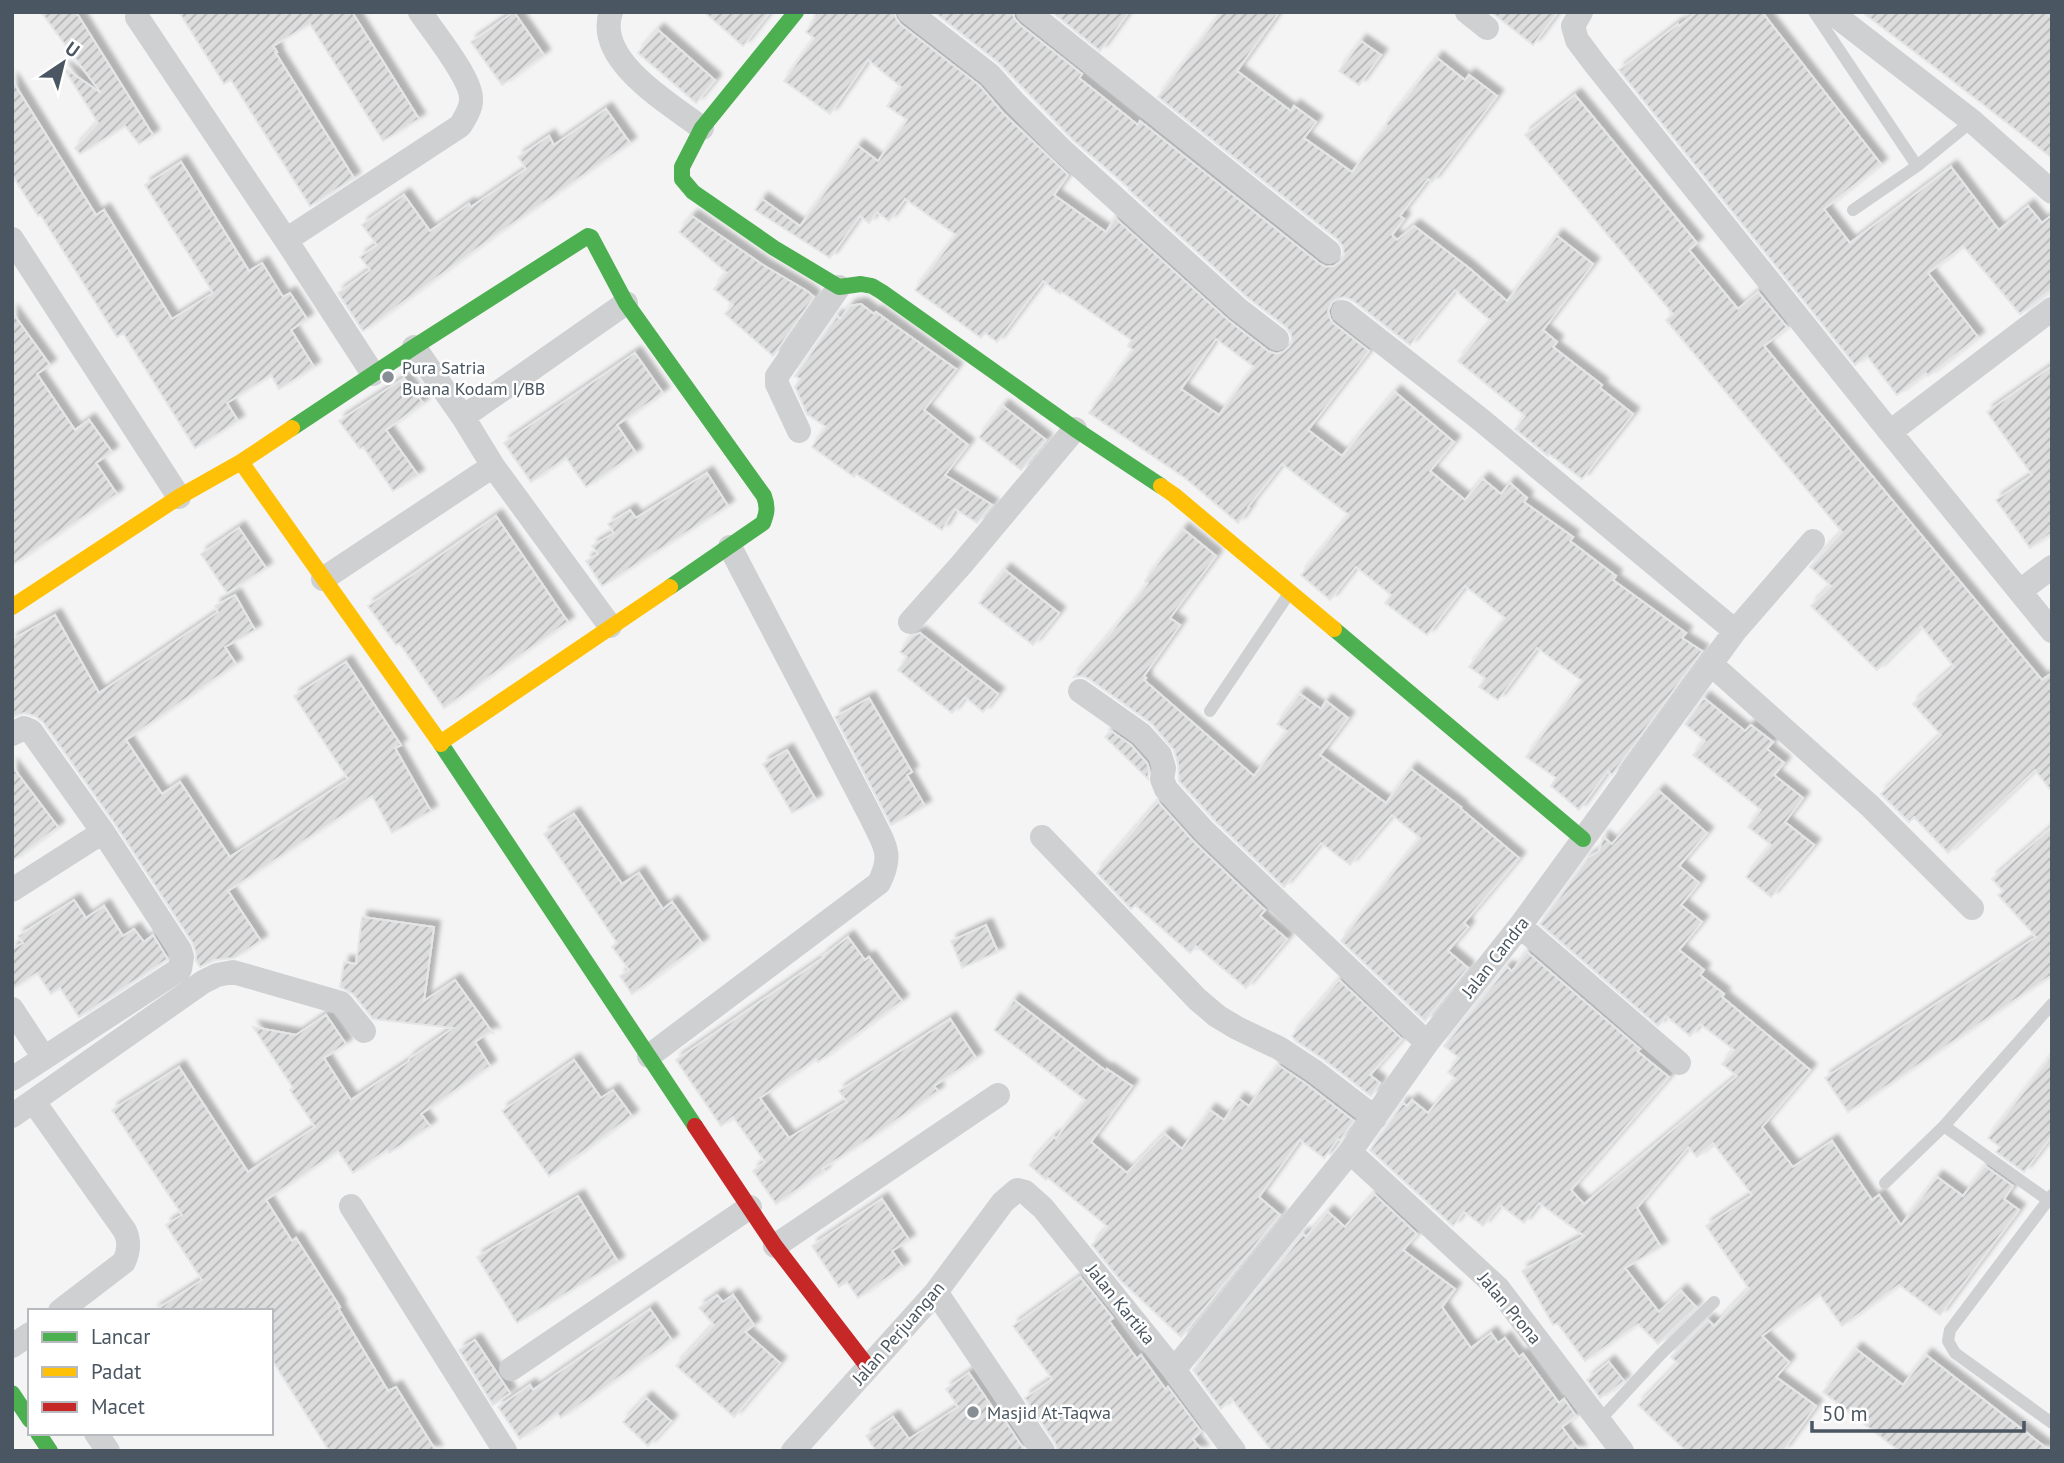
<svg xmlns="http://www.w3.org/2000/svg" width="2064" height="1463" viewBox="0 0 2064 1463" font-family="'PT Sans',sans-serif">
<style>
.building{fill:url(#building-hatch);stroke:#e5e6e7;stroke-width:2;fill-rule:evenodd;filter:url(#shadow)}
.lines{fill:none;stroke-linecap:round;stroke-linejoin:round}
.lane{stroke:#ced0d2;stroke-width:12}
.street{stroke:#ced0d2;stroke-width:24}
.fast{stroke:#4caf50;stroke-width:16}
.slow{stroke:#ffc107;stroke-width:16}
.jam{stroke:#c62828;stroke-width:16}
.poi-dot{fill:#868d94;stroke:#fff;stroke-width:2.5}
.labels{text-anchor:middle;dominant-baseline:central;stroke-width:5;stroke-linejoin:round;paint-order:stroke}
.poi-label{font-size:18px;fill:#4a5661;stroke:#fff;text-anchor:start}
.street-label{font-size:18px;fill:#4a5661;stroke:#fff}
</style>
<defs>
<pattern id="building-hatch" width="6" height="6" patternUnits="userSpaceOnUse" patternTransform="scale(1.75)"><rect width="6" height="6" fill="#ddddde"/><path d="M-1 1l2-2M0 6l6-6M5 7l2-2" fill="none" stroke="#b5b6b7"/></pattern>
<filter id="shadow"><feDropShadow dx="6" dy="-6" stdDeviation="2" flood-color="#0004"/></filter>
</defs>
<rect width="100%" height="100%" fill="#f4f4f4"/>
<path class="building" d="M41 12H76L153 135 139 144 125 126 80 154 75 148 98 123 63 67 101 93Z
M179 12H352L419 119 383 141 310 24 273 46 277 52H275L354 178 310 206 231 80 224 84Z
M514 12 544 55 502 85 471 42Z
M704 12H770L743 46Z
M816 12H894L896 18 900 24 980 86 1003 113 1068 175 1054 195 1106 232 1115 218 1228 320 1268 351 1276 354 1283 352 1289 347 1292 342 1291 334 1286 327 1248 298 1129 190 1130 189 1073 140 999 63 934 12H1013L1014 18 1019 24 1082 74 1079 78 1138 125 1140 121 1320 264 1326 267 1334 266 1341 261 1344 255 1343 247 1338 240 1158 97 1222 12H1279L1237 71 1291 111 1294 106 1316 122 1304 138 1352 172 1387 125 1386 124 1437 58 1465 80 1469 75 1497 96 1432 182 1428 179 1400 216 1404 219 1392 235 1397 240 1414 226 1469 268 1507 301 1557 236 1593 264 1543 330 1557 342 1553 347 1602 385 1600 388 1633 414 1582 479 1549 454 1548 456 1515 429 1525 416 1458 361 1491 321 1455 290 1410 345 1352 300 1344 297 1337 299 1332 302 1328 311 1330 318 1333 323 1369 351 1308 430 1342 456 1395 392 1454 442 1430 471 1465 500 1483 479 1501 494 1510 483 1527 498 1524 502 1573 537 1570 541 1616 576 1613 580 1686 633 1682 638 1702 651 1612 775 1608 771 1579 810 1551 786 1556 778 1526 757 1582 681 1537 648 1498 700 1479 687 1485 678 1469 667 1505 618 1465 586 1427 635 1385 603 1391 595 1356 567 1330 600 1301 575 1349 515 1282 464 1248 507 1249 508 1238 523 1185 478 1089 413 1133 350 1128 346 1131 340 1062 292 1060 294 1043 281 997 342 985 333 981 338 915 290 956 235 905 199 889 221 877 212 869 223 860 216 830 258 755 210 762 199 800 226 858 146 878 161 907 120 887 106 901 87 868 60 830 114 784 81 814 38 806 32 812 24ZM1216 339 1254 367 1219 415 1181 389Z
M1052 12H1129L1100 51Z
M1491 12H1558L1533 45Z
M1697 12H1762L1881 164 1824 209 1850 243 1951 167 1999 230 2028 206 2042 223 2052 215V289L2020 314 1963 246 1928 273 1978 337 1928 376 1926 373 1897 395 1867 356 1855 365 1619 70 1678 24 1679 26Z
M1862 12H2052V158L1954 82Z
M658 30 715 80 696 103 638 53Z
M1361 41 1381 55 1359 85 1339 71Z
M12 80 96 215 104 210 172 319 213 293 145 185 181 162 249 271 262 263 283 297 290 293 307 319 291 330 314 367 279 389 271 375 227 403 238 421 195 448 123 333 117 337 40 214 38 216 12 175Z
M1575 95 1697 243 1689 250 1738 309 1758 292 1787 327 1764 346 2042 680 2052 673V792L2035 770 1948 853 1914 817 1909 822 1881 794 1941 735 1913 704 1954 667 1921 626 1877 670 1811 606 1831 586 1810 567 1842 532 1666 320 1673 314 1525 135Z
M606 109 630 143 493 237 363 331 338 293 370 270 360 257 377 245 362 225 404 195 430 231 469 204 471 207 526 169 518 157 549 136 554 145Z
M692 216 763 265 807 291 814 297 773 356 725 314 733 305 714 289 727 273 679 232Z
M861 304 874 314 876 312 956 369 924 410 968 445 945 475 992 505 977 523 955 509 942 530 856 474 854 477 812 447 826 427 807 414 795 387 800 379 795 376 837 316 840 319 850 306Z
M12 312 50 365 37 374 75 430 89 420 112 452 96 463 117 494 12 565Z
M635 353 663 393 617 425 636 453 586 487 566 458 531 482 504 443Z
M2052 366V533L2030 548 1996 500 2032 475 1987 412Z
M404 378 423 403 386 430 418 475 393 491 363 447 360 449 339 421Z
M1003 406 1046 440 1021 470 979 437Z
M707 473 728 506 602 586 586 561 598 554 592 546 614 533 608 524 630 510 636 518Z
M496 516 568 622 444 708 399 643 396 645 368 606Z
M239 528 266 568 227 593 201 554Z
M1183 529 1216 556 1170 618 1180 625 1144 676 1146 678 1144 680 1254 776 1287 731 1277 724 1300 694 1321 709 1326 701 1348 718 1320 755 1386 803 1411 769 1461 807 1460 808 1519 858 1464 923 1468 927 1448 951 1468 968 1425 1021 1341 941 1420 838 1392 815 1350 865 1321 843 1284 887 1216 822 1179 781 1178 764 1174 750 1152 724 1089 679 1082 676 1074 677 1111 633 1148 583 1145 581Z
M1005 570 1059 613 1033 645 979 603Z
M235 595 255 630 225 647 236 664 126 740 162 794 180 782 230 857 348 779 294 696 346 662 401 745 395 748 431 811 392 833 372 796 228 891 261 941 234 958 214 960 200 967 196 961V953L192 942 115 824 43 722 35 716 24 713 12 717V640L55 615 99 693 218 612 215 606Z
M920 633 998 694 983 712 965 697 952 713 898 670 907 657 900 652 912 636Z
M869 698 912 772 907 775 925 806 891 825 835 717Z
M1704 698 1745 731 1751 725 1773 742 1767 749 1784 763 1774 775 1803 798 1785 822 1814 845 1771 897 1746 877 1771 845 1748 827 1761 810 1693 755 1705 741 1685 724Z
M1111 731 1131 745 1147 763 1149 769 1148 779 1105 737Z
M787 750 816 800 792 813 763 764Z
M12 766 58 827 12 861Z
M1659 791 1707 833 1679 866 1699 883 1681 905 1702 922 1679 950 1704 970 1700 975 1724 994 1722 997 1810 1070 1762 1127 1793 1167 1832 1141 1872 1200 1879 1195 1901 1225 1937 1177 1963 1196 1985 1166 2013 1186 2004 1199 2019 1210 1940 1315 1899 1285 1842 1326 1819 1294 1762 1336 1789 1362 1776 1377 1816 1406 1783 1451H1686L1638 1405 1678 1364 1671 1357 1708 1320 1714 1326 1749 1289 1706 1226 1752 1195 1713 1143 1697 1157 1688 1147 1637 1208 1661 1247 1625 1268 1659 1312 1681 1291 1696 1307 1658 1344 1638 1324 1585 1361 1557 1323 1553 1325 1522 1271 1584 1236 1539 1203 1524 1223 1500 1205 1483 1226 1464 1212 1453 1226 1370 1150 1403 1103 1407 1106 1412 1100 1428 1113 1456 1079 1448 1072 1459 1058 1444 1046 1507 967 1512 971 1527 952 1640 1049 1637 1051 1669 1077 1571 1190 1584 1204 1737 1076 1722 1064 1734 1050 1700 1024 1690 1036 1666 1016 1658 1026 1540 924 1588 858 1599 851 1603 837 1612 844Z
M1158 802 1194 842 1265 910 1260 916 1287 939 1246 988 1196 946 1190 953 1135 905 1131 909 1097 873Z
M574 814 622 884 639 873 663 909 672 902 702 943 632 994 620 976 629 970 612 947 617 943 544 834Z
M2052 827V975L1848 1112 1825 1078 2036 937 1998 895 2003 891 1992 879Z
M74 900 86 918 104 906 123 936 134 929 144 942 153 935 167 958 166 960 79 1017 60 988 51 994 37 973 12 989V949L23 943 18 936Z
M362 917 434 927 424 1001 455 980 493 1033 489 1032 475 1042 490 1066 421 1114 430 1126 389 1153 387 1150 353 1173 338 1151 266 1200 292 1241 296 1238 340 1307 338 1308 388 1391 396 1387 436 1451H329L271 1358V1311H154L202 1280 166 1225 182 1215 112 1110 179 1067 248 1172 315 1127 290 1090 293 1088 253 1027 296 1035 326 1015 346 1044 324 1058 351 1100 409 1061V1059L453 1028 373 1019 353 994 340 987 344 962 356 964Z
M986 925 998 952 962 968 951 941Z
M848 937 865 960 869 957 902 1001 818 1062 816 1059 760 1098 789 1138 847 1102 839 1091 950 1019 976 1058 934 1086 938 1091 878 1133 822 1169 824 1171 776 1204 753 1171 765 1162 733 1117 721 1126 676 1060 824 957 823 956Z
M1339 980 1402 1039 1370 1075 1380 1083 1371 1096 1323 1059 1296 1041 1292 1036Z
M1014 1000 1106 1071 1107 1069 1132 1086 1091 1142 1127 1173 1165 1134 1182 1149 1210 1110 1224 1120 1239 1099 1249 1106 1278 1065 1305 1083 1354 1121 1340 1140 1338 1139 1324 1158 1300 1140 1259 1197 1280 1215 1181 1337 1120 1280 1092 1245 1108 1227 1048 1178 1046 1180 1029 1165 1054 1137 1056 1139 1085 1100 994 1030Z
M2052 1055V1136L2024 1172 1996 1152 2000 1147 1988 1138Z
M574 1060 601 1098 613 1090 632 1116 549 1176 502 1111Z
M1374 1194 1417 1234 1403 1250 1455 1289 1442 1307 1471 1348 1491 1333 1498 1343 1505 1338 1519 1357 1523 1354 1559 1403 1564 1399 1576 1416 1562 1427 1580 1451H1272L1231 1398 1221 1409 1193 1370 1303 1234 1306 1237 1328 1212 1345 1227Z
M578 1196 618 1262 517 1323 477 1257Z
M882 1199 909 1240 892 1251 903 1267 858 1298 847 1282 839 1287 812 1246Z
M1080 1277 1113 1318 1109 1321 1137 1359 1141 1355 1166 1390 1168 1387 1201 1431 1193 1439 1202 1451H1058L1055 1443 1025 1398 1052 1379 1013 1326Z
M717 1295 723 1302 733 1295 754 1325 745 1332 780 1363 734 1417 676 1366 714 1325 699 1308Z
M650 1309 672 1340 561 1418 557 1413 520 1439 498 1407 530 1385 533 1390Z
M475 1340 510 1393 493 1405 459 1350Z
M1856 1349 1903 1385 1926 1355 2050 1451H1899L1823 1392Z
M1609 1362 1624 1381 1606 1395 1605 1394 1600 1398 1587 1380Z
M969 1373 999 1417 1001 1415 1025 1451H876L866 1436 893 1417 909 1439 958 1407 946 1389Z
M646 1398 671 1421 648 1446 623 1422Z"/>
<g class="lines">
<path class="lane" d="M1814 12 1917 166
M1853 210 1917 166 1972 121
M1210 711 1288 595
M1944 1126 2048 1200
M1885 1183 1944 1126 2052 1004
M2052 1195 1950 1330 1948 1341 1955 1353 2052 1423
M1599 1421 1660 1355 1714 1302"/>
<path class="street" d="M611 12C594 60 670 104 702 128
M909 12 990 75 1014 102 1063 151 1238 309 1277 339
M1028 12 1329 252
M1467 12 1487 28
M1581 12 1573 26 1577 40 1595 64 1890 432 2052 631
M1831 12 1972 121 2052 192
M137 17 286 240 373 374
M12 239 179 497
M286 240 460 126C465 118 471 109 471 100 473 80 432 30 420 12
M1343 312 1480 419 1735 631
M414 347 463 417 493 466 610 626
M463 417 626 303
M799 431 777 384V376L839 287
M1890 432 2052 309
M323 579 493 466
M2020 591 2052 567
M910 622 961 565 1075 429
M1712 665 1870 806 1972 908
M1080 691 1141 734 1160 755 1164 768 1162 779 1166 789 1205 832 1427 1043
M12 734 24 728 31 731 103 832 180 950 182 957 180 969 12 1079
M1042 837 1197 999 1217 1016 1237 1028 1279 1048 1314 1071 1375 1118
M12 890 103 832
M1520 926 1679 1063
M12 1009 44 1058
M649 1056 879 883C894 853 884 845 871 817L730 547
M34 1102 125 1231C130 1242 129 1251 124 1262L60 1311
M12 1116 203 982 217 975 233 972 341 1003 364 1031
M1350 1152 1498 1288 1622 1451
M351 1206 505 1451
M775 1246 998 1095
M936 1292 1043 1451
M12 1346 30 1334
M511 1369 750 1207
M1174 1370 1350 1152 1427 1043 1520 926 1735 631 1813 541
M96 1433 108 1451
M793 1451 936 1292 1003 1202 1017 1190 1025 1192 1043 1208 1174 1370 1234 1451"/>
<path class="fast" d="M796 12 702 128 682 167V179L693 192 774 248 839 287 861 284 872 286 882 292 1075 429 1161 486
M292 428 414 347 588 236 591 237 626 303 764 496C768 507 767 513 763 523L670 587
M1334 629 1583 839
M441 744 695 1126
M12 1393 30 1420
M38 1433 50 1451"/>
<path class="slow" d="M241 462 441 744
M1161 486 1174 495 1334 629
M12 607 179 497 241 462 292 428
M440 743 670 587"/>
<path class="jam" d="M695 1126 775 1246 868 1367"/>
</g>
<g class="poi-dot">
<circle cx="388" cy="377" r="7"/>
<circle cx="973" cy="1412" r="7"/>
</g>
<g class="labels">
<g class="poi-label">
<text x="402" y="367">Pura Satria<tspan x="402" dy="21">Buana Kodam I/BB</tspan></text>
<text x="987" y="1412">Masjid At-Taqwa</text>
</g>
<g class="street-label">
<text transform="translate(1495 957) rotate(-52)">Jalan Candra</text>
<text transform="translate(1121 1304) rotate(51)">Jalan Kartika</text>
<text transform="translate(1510 1308) rotate(50)">Jalan Prona</text>
<text transform="translate(898 1333) rotate(-49)">Jalan Perjuangan</text>
</g>
</g>
<rect width="2064" height="1463" fill="none" stroke="#4a5661" stroke-width="28"/>
<rect x="28" y="1309" width="245" height="126" fill="#ffffff" stroke="#b7bbc0" stroke-width="2"/>
<rect x="42" y="1332" width="35" height="10" fill="#4caf50" stroke="#b7bbc0" stroke-width="2"/>
<text x="91" y="1344" font-size="21" fill="#4a5661">Lancar</text>
<rect x="42" y="1367" width="35" height="10" fill="#ffc107" stroke="#b7bbc0" stroke-width="2"/>
<text x="91" y="1379" font-size="21" fill="#4a5661">Padat</text>
<rect x="42" y="1402" width="35" height="10" fill="#c62828" stroke="#b7bbc0" stroke-width="2"/>
<text x="91" y="1414" font-size="21" fill="#4a5661">Macet</text>
<g transform="translate(63 63) rotate(35)" stroke="#ffffff" stroke-width="5" paint-order="stroke">
<path d="M0-5L12 26L0 18L-12 26Z" fill="#4a5661"/>
<text y="-10" font-size="19" font-weight="bold" text-anchor="middle" fill="#4a5661">U</text>
</g>
<path d="M1812 1421v10h212v-10" fill="none" stroke="#4a5661" stroke-width="3.5"/>
<text x="1822" y="1421" font-size="21" fill="#4a5661" stroke="#ffffff" stroke-width="5" paint-order="stroke">50 m</text>
</svg>
